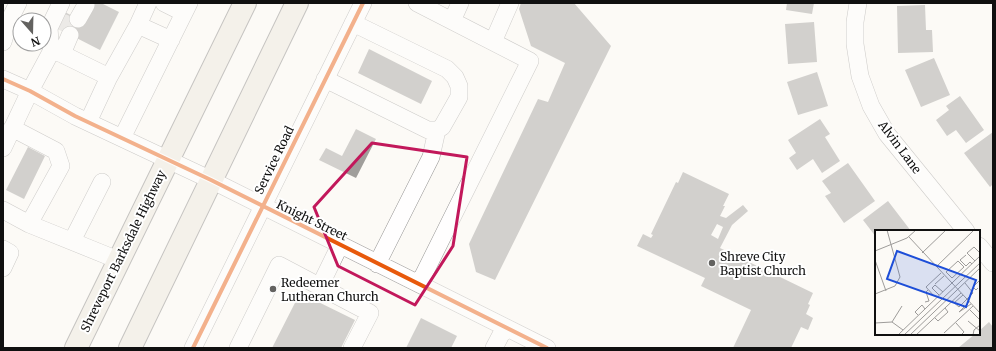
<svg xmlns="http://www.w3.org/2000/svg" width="996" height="351" viewBox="0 0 996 351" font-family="Merriweather,serif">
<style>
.building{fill:#a09e9b;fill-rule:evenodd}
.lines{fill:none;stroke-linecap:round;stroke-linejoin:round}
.minor-tunnel{stroke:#d9d7d4;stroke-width:17;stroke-dasharray:17 8;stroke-linecap:butt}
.minor-casing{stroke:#969594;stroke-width:18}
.major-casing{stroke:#848381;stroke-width:24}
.minor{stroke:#fffefe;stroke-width:17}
.major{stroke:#ece6dc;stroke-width:22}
.cycleway-casing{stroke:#fff;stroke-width:6}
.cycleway{stroke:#e8590c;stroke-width:4}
.marked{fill:none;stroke:#c2185b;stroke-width:3;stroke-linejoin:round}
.poi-dot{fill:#636260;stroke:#fff;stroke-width:1.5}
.labels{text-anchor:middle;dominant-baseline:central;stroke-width:4;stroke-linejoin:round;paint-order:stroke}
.street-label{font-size:12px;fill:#101010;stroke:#fff}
.poi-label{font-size:12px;fill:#101010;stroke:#fff;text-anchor:start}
.inset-road{fill:none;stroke:#9e9c9a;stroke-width:1}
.view{fill:#1d4ed8;fill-opacity:0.15;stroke:#1d4ed8;stroke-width:2}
.inset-edge{fill:none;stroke:#101010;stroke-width:2}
</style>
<rect width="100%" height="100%" fill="#fcfaf6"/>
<path class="building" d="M94 3H101L119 12 100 50 53 26 61 10 84 22Z
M521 3H574L611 46 495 280 476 272 469 244 538 99 548 102 565 63 531 46 519 9Z
M787 3H814L812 14 786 10Z
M925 5 926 30H932L933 52 898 53 897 6Z
M814 22 817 62 788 64 785 24Z
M369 49 432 81 421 104 358 73Z
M934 58 950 95 921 107 905 70Z
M817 72 828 106 798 115 787 82Z
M960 96 984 130 966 143 956 130 947 136 936 120 949 110 946 106Z
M820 119 830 134 825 137 840 161 822 173 813 159 797 170 789 158 796 153 788 140Z
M356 129 376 139 356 178 319 160 326 148 342 156Z
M993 132V184L990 187 964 153Z
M28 147 45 156 24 199 6 190Z
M848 163 875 201 844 223 825 196 831 193 822 181Z
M683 172 729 194 723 206H725L720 216 726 218 743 205 748 211 732 225 720 248 813 293 808 304 810 305 806 314 813 318 808 330 801 327 791 348H733L751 310 701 286 705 278 637 246 643 234 651 238 653 235 651 234 676 182 678 183ZM717 224 723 227 718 239 711 235Z
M888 201 911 231H876V237L863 220Z
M300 293 355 320 341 348H272Z
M421 318 457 336 451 348H406Z
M989 322 993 327V348H958L975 334H979V331Z"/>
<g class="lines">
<path class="minor-tunnel" d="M64 32 71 15"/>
<g class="minor-casing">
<path id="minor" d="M164 3 184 13
M417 3 530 61 419 284
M858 3 855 22V44L860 76 871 106 887 134 966 231
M78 19 86 5 85 3
M452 21 460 3
M138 25 171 40
M3 42 10 19 18 3
M493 42 510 3
M52 50 62 54 109 77
M62 54 70 35
M3 79 30 91 75 116 211 180 547 348
M325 79 428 130H437L442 127 459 97V86L455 77 447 69 353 23
M88 122 109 77 138 25 148 3
M12 128 56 151 61 166 29 224
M122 138 189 3
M3 148 30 91 52 50 50 41 49 28 61 3
M3 210 29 224 118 260
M72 241 102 182
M979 246 993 263
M3 249 10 253 3 268
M377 264 431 157 437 130
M320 286 340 245
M193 348 363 3
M238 348 279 265 370 313 352 348
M494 348 505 327"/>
</g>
<g class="major-casing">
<path id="major" d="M76 348 245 3
M130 348 297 3"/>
</g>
<use href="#minor" class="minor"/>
<use href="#major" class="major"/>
<g class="cycleway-casing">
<path id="cycleway" d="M3 79 30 91 75 116 211 180 547 348
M193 348 363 3"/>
</g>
<use href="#cycleway" class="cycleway"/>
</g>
<path d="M0 0H996V351H0ZM372 143 467 157 453 246 415 305 338 266 314 207Z" fill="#fcfaf6" fill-opacity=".55" fill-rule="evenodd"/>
<path class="marked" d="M372 143 467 157 453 246 415 305 338 266 314 207Z"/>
<g class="poi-dot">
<circle cx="712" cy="263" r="4"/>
<circle cx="273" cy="289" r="4"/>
</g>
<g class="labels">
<g class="street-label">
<text transform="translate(900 147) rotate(53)">Alvin Lane</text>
<text transform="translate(274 160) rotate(-64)">Service Road</text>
<text transform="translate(312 220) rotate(26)">Knight Street</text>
<text transform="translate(123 251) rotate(-64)">Shreveport Barksdale Highway</text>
</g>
<g class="poi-label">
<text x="720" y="256">Shreve City<tspan x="720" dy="14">Baptist Church</tspan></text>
<text x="281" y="282">Redeemer<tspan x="281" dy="14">Lutheran Church</tspan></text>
</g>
</g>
<g transform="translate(875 230)">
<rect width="105" height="105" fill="#fcfaf6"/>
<path class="inset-road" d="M34 7 105 83M0 21 32 8 41 0M47 23 71 0M91 25 85 30 91 36 95 32 97 34M0 30 11 61M83 31 89 37 77 48 71 42ZM100 31 92 23 99 17 105 23M61 37 99 0M60 54 69 46M103 58 101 60 98 57 105 50M0 64 20 56 25 47 12 0M64 65 57 58 60 55 68 62M59 66 51 57 66 43M77 71 84 77 98 63 90 53M50 72 54 71 51 62 53 60M94 72 84 82 96 74M79 73 88 65M95 80 105 90M43 85 40 82 47 75 50 79M60 88 63 91 73 82 70 78M93 91 105 101M17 92 27 76M0 93 17 92 28 100M81 93 89 102 86 105M69 103 98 76M23 105 105 26M29 105 105 33M35 105 105 38M41 105 86 63M98 105 99 100 105 95"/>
<path class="view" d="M22 21 101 50 91 77 12 49Z"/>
<rect width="105" height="105" class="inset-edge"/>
</g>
<rect width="996" height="351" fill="none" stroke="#101010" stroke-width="8"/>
<g transform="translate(32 32) rotate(160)"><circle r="19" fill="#ffffff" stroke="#9f9f9f"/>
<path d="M0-3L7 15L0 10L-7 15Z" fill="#636260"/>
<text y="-6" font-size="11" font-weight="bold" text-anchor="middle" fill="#101010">N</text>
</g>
</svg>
